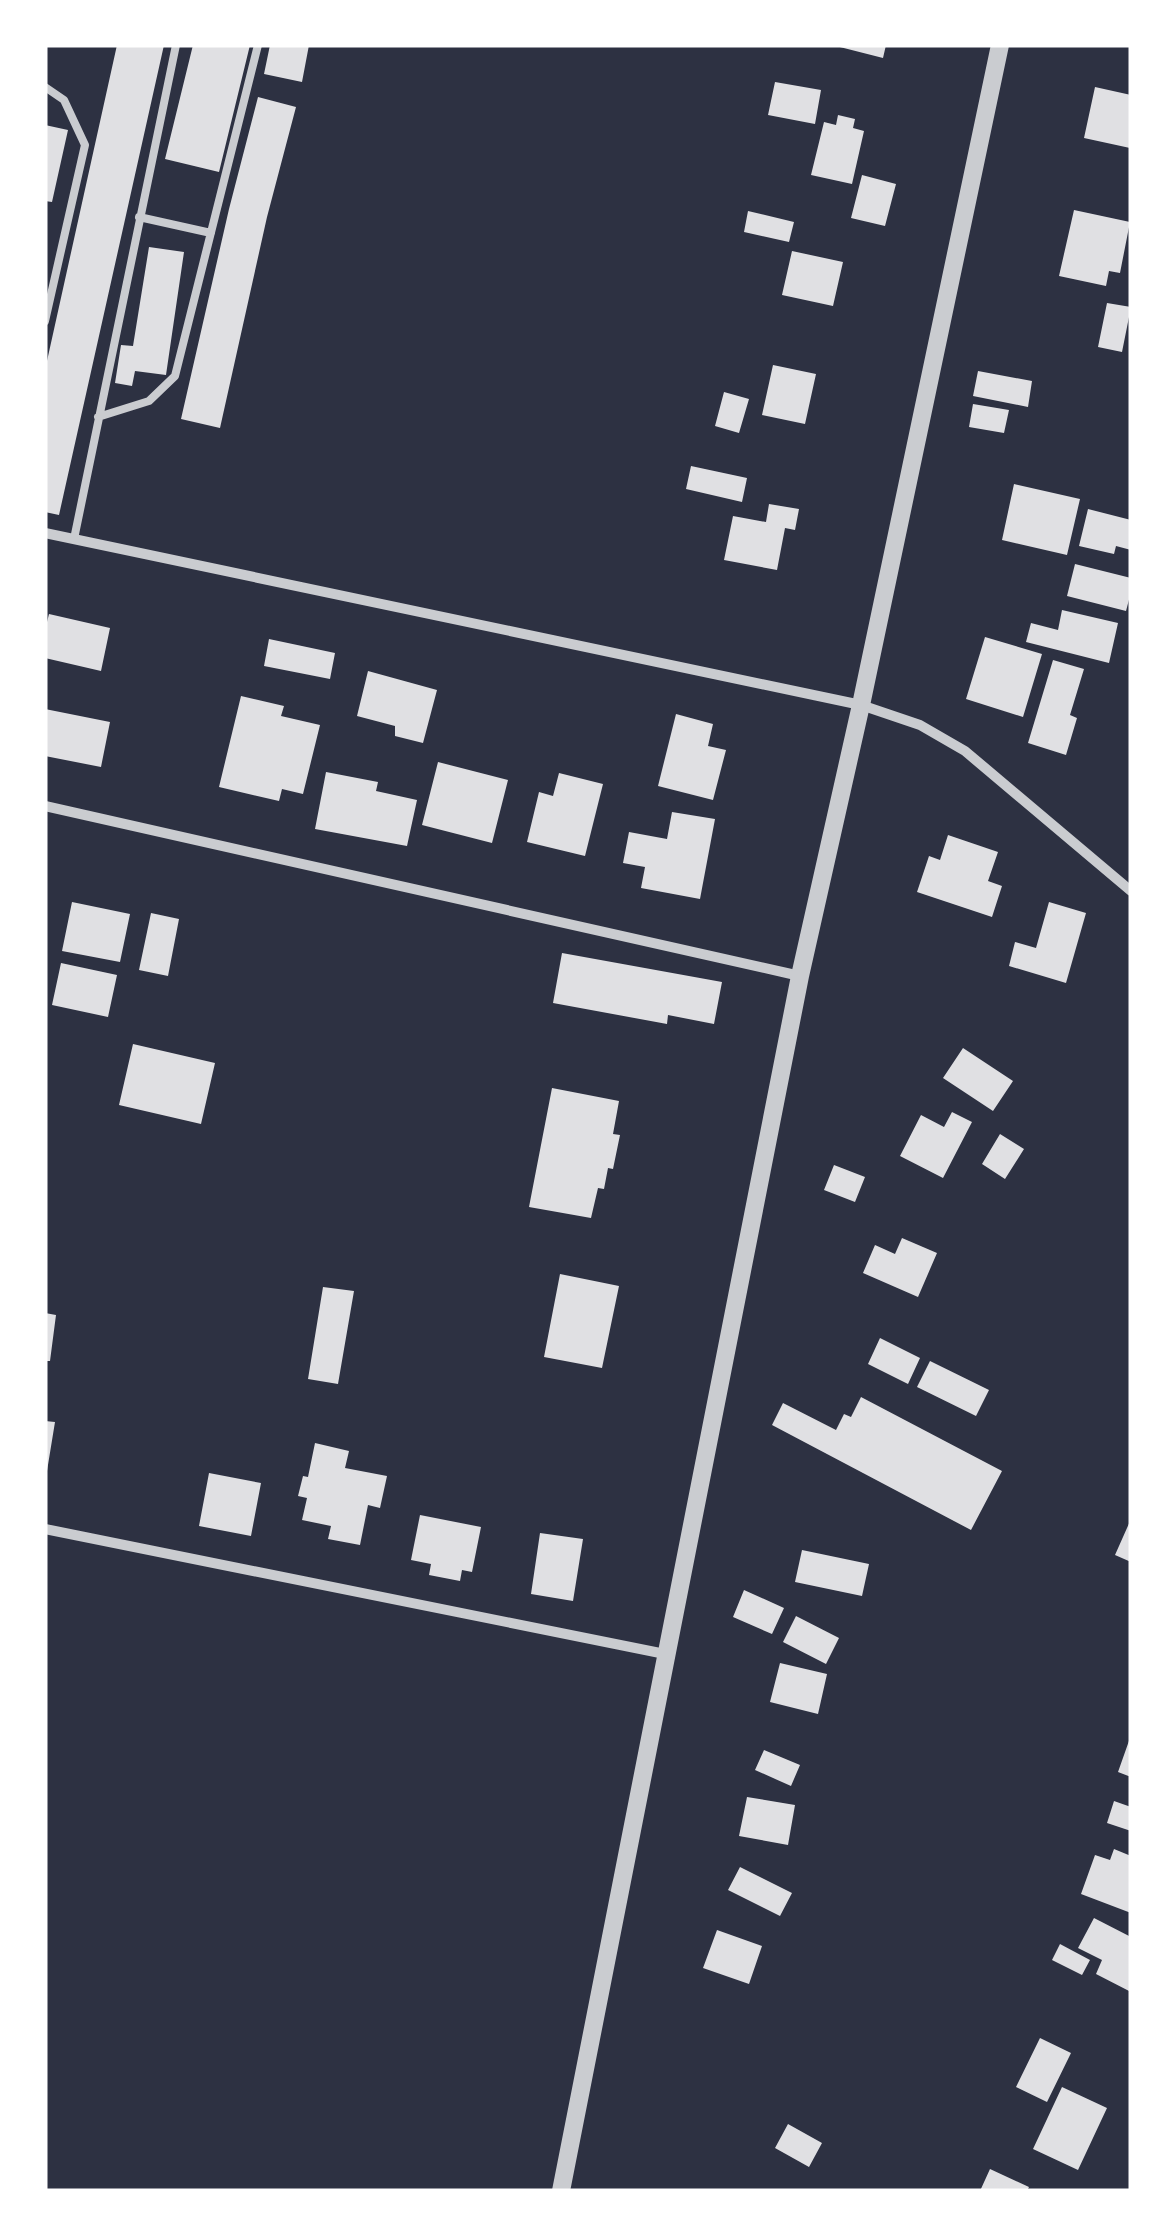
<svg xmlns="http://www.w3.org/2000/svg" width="1176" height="2236" viewBox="0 0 1176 2236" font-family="'DejaVu Sans',sans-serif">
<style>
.building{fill:#e0e0e3}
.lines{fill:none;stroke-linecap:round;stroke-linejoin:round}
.service{stroke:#caccd0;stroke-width:8}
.minor{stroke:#caccd0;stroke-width:10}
.tertiary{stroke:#caccd0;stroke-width:18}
</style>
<rect width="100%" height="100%" fill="#2d3142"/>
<path class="building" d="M117 45H164L59 515 45 512V370Z
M193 45H250L219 172 165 159Z
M270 45H309L302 82 264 74Z
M832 45H886L883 58Z
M775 82 821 90 815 124 768 115Z
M1095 87 1131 95 1130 148 1084 138Z
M258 97 296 107 267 217 220 428 181 419 229 209Z
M838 115 855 119 853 128 864 131 852 184 811 175 824 122 836 125Z
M45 125 68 130 52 202 45 201Z
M862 175 896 184 885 226 851 218Z
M1074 210 1130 222 1120 273 1109 271 1106 286 1059 276Z
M748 211 794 222 789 242 744 232Z
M149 247 184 252 166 375 135 371 132 386 115 383 121 345 133 346Z
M792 251 843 262 833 306 782 295Z
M1107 303 1131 307 1122 352 1098 347Z
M773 365 816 374 805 424 762 415Z
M978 371 1032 381 1028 407 973 396Z
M724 392 749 399 739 433 715 426Z
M973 404 1009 410 1004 433 969 427Z
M691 466 747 478 742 502 686 489Z
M1014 484 1080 499 1067 555 1002 540Z
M769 504 799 509 795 530 785 528 777 570 724 560 733 516 766 522Z
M1088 509 1131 520V550L1116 546 1114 554 1079 546Z
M1075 564 1131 578V592L1126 611 1067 596Z
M1062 610 1118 623 1109 663 1026 642 1031 623 1058 630Z
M49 614 110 628 101 671 45 658V630Z
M985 637 1042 654 1023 717 966 699Z
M269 639 335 653 330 679 264 666Z
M1053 660 1084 669 1070 715 1077 718 1066 755 1028 743Z
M368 671 437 690 423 743 395 736V726L357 716Z
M241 696 284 706 281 716 320 725 303 794 282 789 279 801 219 787Z
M45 709 110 722 101 767 45 756Z
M676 714 713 724 708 746 726 750 713 800 658 786Z
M438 762 508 780 492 843 422 825Z
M326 772 378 782 376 791 417 800 407 846 315 829Z
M559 773 603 784 585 856 527 842 539 792 553 796Z
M672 812 715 819 700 899 641 888 645 867 623 863 629 832 667 839Z
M948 835 998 852 988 881 1002 886 992 917 917 892 929 856 940 860Z
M72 902 130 914 120 962 62 951Z
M1049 902 1086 913 1066 983 1009 966 1015 942 1036 948Z
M151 913 179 919 168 976 139 970Z
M562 953 722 982 714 1024 668 1015 667 1024 553 1003Z
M61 963 117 975 108 1017 52 1005Z
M133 1044 215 1063 201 1124 119 1105Z
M963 1048 1013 1081 993 1111 943 1078Z
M552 1088 619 1101 613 1134 620 1135 613 1169 608 1168 604 1189 598 1188 591 1218 529 1207Z
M952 1112 972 1122 943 1178 900 1156 921 1115 944 1127Z
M1000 1134 1024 1149 1005 1179 982 1164Z
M834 1165 865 1177 855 1202 824 1190Z
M902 1238 937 1253 918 1297 863 1273 875 1245 895 1254Z
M560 1274 619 1286 602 1368 544 1357Z
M323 1287 354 1291 338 1384 308 1379Z
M45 1313 56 1315 50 1361H45Z
M880 1338 920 1358 908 1384 868 1364Z
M930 1361 989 1390 976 1416 917 1387Z
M861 1397 1002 1471 971 1530 772 1425 783 1403 836 1430 844 1414 851 1417Z
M45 1421 55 1422 47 1471 45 1470Z
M315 1443 349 1451 345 1468 387 1476 380 1508 368 1505 360 1545 328 1539 331 1526 302 1520 307 1498 298 1496 303 1476 308 1477Z
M209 1473 261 1483 251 1536 199 1526Z
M420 1515 481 1527 472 1572 462 1570 460 1581 429 1575 431 1564 411 1560Z
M1131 1519V1562L1115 1555Z
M540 1533 583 1539 573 1601 531 1594Z
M802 1550 869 1564 862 1596 795 1582Z
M744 1590 784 1608 772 1634 733 1617Z
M796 1616 839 1638 826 1664 783 1642Z
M780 1663 827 1674 818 1714 770 1702Z
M1130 1738H1131V1777L1118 1772Z
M764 1750 800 1765 791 1786 755 1770Z
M747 1797 795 1805 788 1845 739 1836Z
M1114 1801 1131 1807V1831L1107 1823Z
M1114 1849 1131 1856V1913L1081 1894 1095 1855 1110 1860Z
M740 1867 792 1893 780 1916 728 1890Z
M1094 1918 1131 1937V1992L1096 1974 1102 1960 1078 1948Z
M717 1930 762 1946 749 1984 703 1968Z
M1060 1944 1090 1960 1082 1975 1052 1960Z
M1040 2038 1071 2053 1047 2102 1016 2087Z
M1062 2087 1107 2108 1078 2170 1033 2149Z
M788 2124 822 2143 809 2167 775 2148Z
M990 2169 1029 2187 1027 2191H980Z"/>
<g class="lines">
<path class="service" d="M45 87 64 100 85 145 45 321
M139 217 211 233
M98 417 149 401 175 376 258 45
M74 539 176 45"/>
<path class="minor" d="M45 533 861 705 920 725 965 751 1131 891
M45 806 800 976
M45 1529 665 1654"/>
<path class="tertiary" d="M561 2191 800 976 861 705 1000 45"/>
</g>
<rect width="1176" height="2236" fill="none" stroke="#ffffff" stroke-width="95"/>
</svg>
